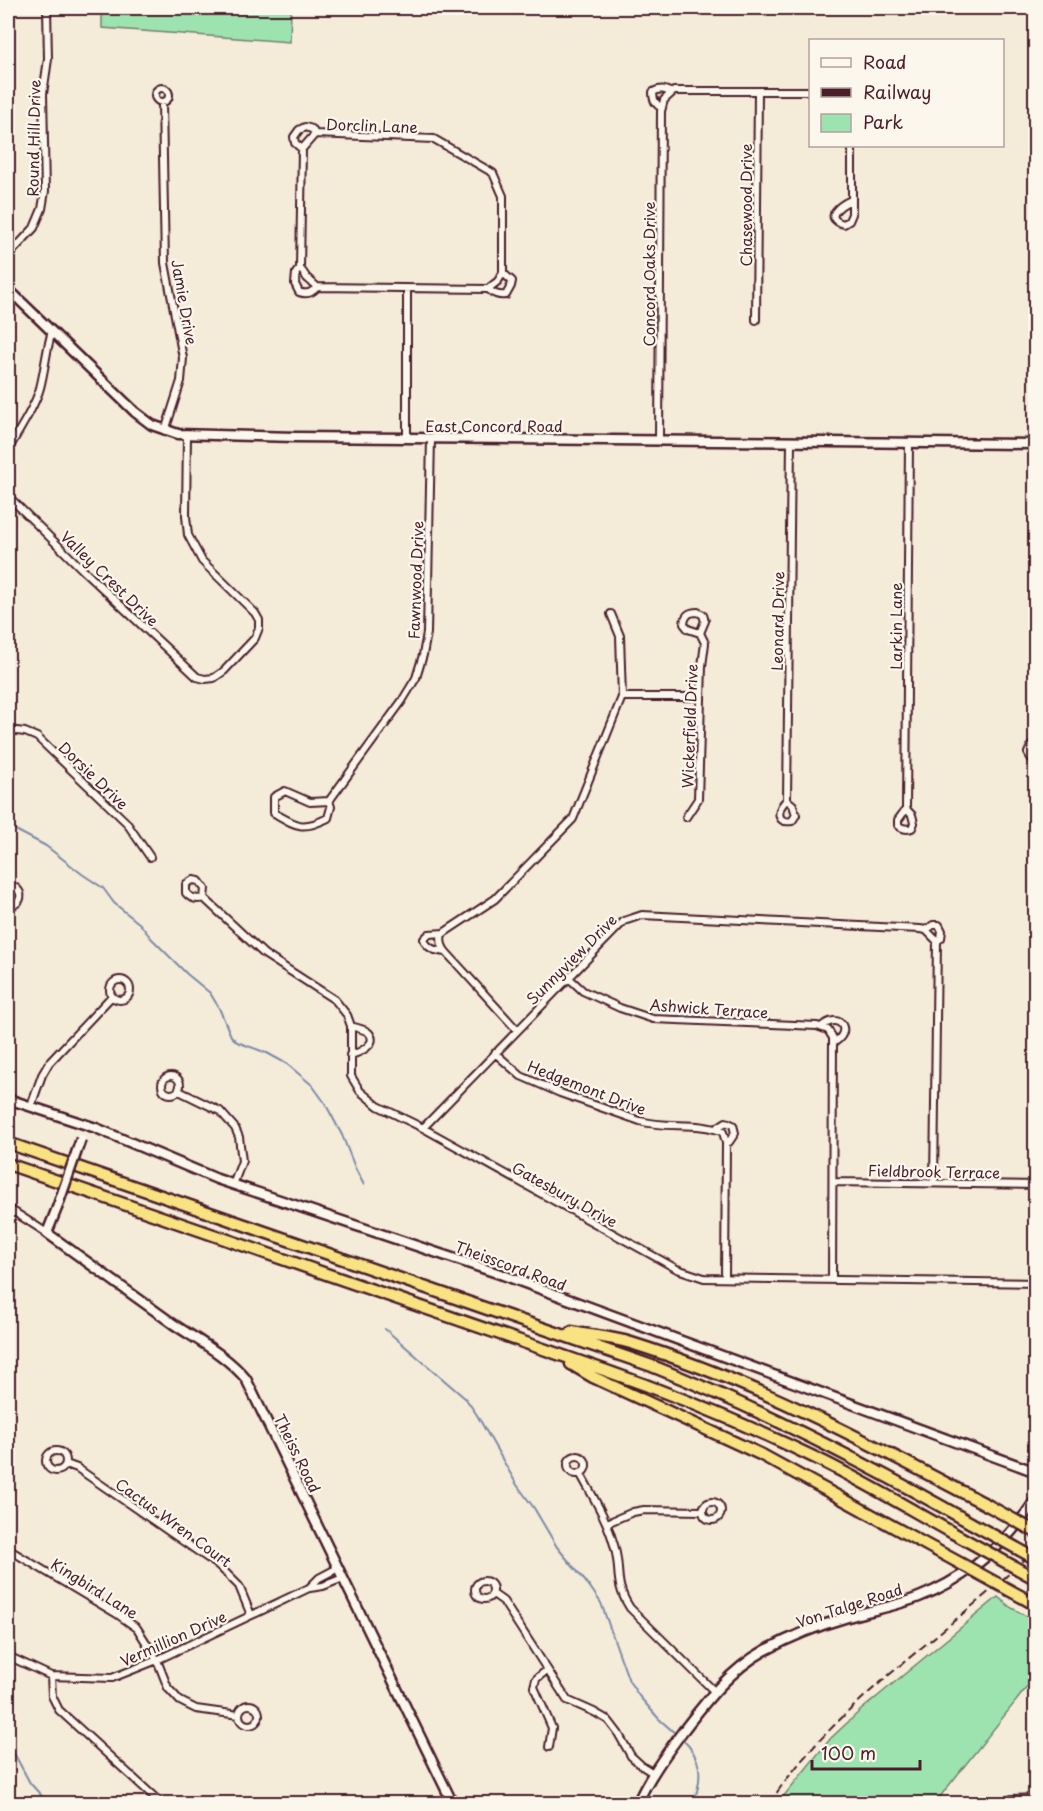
<svg xmlns="http://www.w3.org/2000/svg" width="1043" height="1811" viewBox="0 0 1043 1811" font-family="'Playpen Sans',sans-serif">
<style>
.green{fill:#9de3af;stroke:#74816d;stroke-width:1.5}
.lines{fill:none;stroke-linecap:round;stroke-linejoin:round}
.stream{stroke:#7b8ca8;stroke-width:2}
.street-casing{stroke:#4a1f2b;stroke-width:10}
.secondary-casing{stroke:#4a1f2b;stroke-width:13}
.highway-casing{stroke:#4a1f2b;stroke-width:15}
.street{stroke:#fbf7ec;stroke-width:6}
.secondary{stroke:#fbf7ec;stroke-width:8}
.highway{stroke:#f8e281;stroke-width:10}
.rail{stroke:#4a1f2b;stroke-width:2;stroke-dasharray:9 4.5;stroke-linecap:butt}
.secondary-bridge-casing{stroke:#4a1f2b;stroke-width:13;stroke-linecap:butt}
.highway-bridge-casing{stroke:#4a1f2b;stroke-width:15;stroke-linecap:butt}
.secondary-bridge{stroke:#fbf7ec;stroke-width:8}
.highway-bridge{stroke:#f8e281;stroke-width:10}
.labels{text-anchor:middle;dominant-baseline:central;stroke-width:4.5;stroke-linejoin:round;paint-order:stroke}
.street-label{font-size:15px;fill:#4a1f2b;stroke:#fbf7ec}
</style>
<rect width="100%" height="100%" fill="#f4ebd9"/>
<filter id="ink" filterUnits="userSpaceOnUse"><feTurbulence type="fractalNoise" baseFrequency=".0167" numOctaves="2"/><feDisplacementMap in="SourceGraphic" scale="12" xChannelSelector="R" yChannelSelector="G"/><feConvolveMatrix kernelMatrix="1 2 1 2 8 2 1 2 1" color-interpolation-filters="sRGB"/></filter>
<g filter="url(#ink)">
<path class="green" d="M102 8H291L290 42 102 28Z
M998 1597 1010 1607 1035 1621V1677L935 1803H778L831 1738 861 1710Z"/>
<g class="lines">
<path class="stream" d="M8 826 46 846 82 874 103 888 114 903 140 924 151 938 187 974 210 993 219 1008 231 1036 237 1042 267 1053 287 1064 312 1085 325 1103 342 1135 356 1170 364 1185
M385 1329 466 1399 477 1415 517 1485 534 1508 557 1547 590 1587 601 1603 629 1681 639 1696 659 1719 677 1735
M681 1738C703 1758 703 1777 693 1804
M8 1747 15 1755 30 1783 49 1804"/>
<g class="street-casing">
<path id="street" d="M155 95a7 7 0 1 1 14 0a7 7 0 1 1-14 0Z
M162 103 165 263 183 358 181 381 165 431
M662 108C655 104 653 100 653 92 660 88 664 89 672 93
M302 149 295 143 294 137 299 130 305 127 312 129 315 134
M851 200C840 205 822 218 844 224L849 221 852 214V146
M8 256 34 228 42 209 45 191 43 94 48 59 47 8
M300 268 296 273 295 284 299 292C307 295 312 293 317 287L488 289 498 281 503 273V196L493 173 434 139 315 134 302 149 300 268 307 278 317 287
M488 289C494 294 498 296 506 295L511 286 512 281 503 273
M756 320 758 91
M407 438V289
M659 440 661 111 664 100 674 91H810
M8 451C18 430 34 410 40 388 45 369 46 351 52 331
M8 496 84 571 197 677 205 679 214 678 224 671 255 638 259 628V620L255 613 202 561 188 535 186 516 187 435
M622 697H701
M8 730 25 732 37 737 126 822 150 857
M1036 744 1031 746 1028 753 1031 758 1036 760
M787 800 793 805 796 815 792 821C775 824 777 808 787 800L791 442
M329 801 331 807 328 818C302 831 297 826 274 813V797L285 791 310 802 329 801 402 701 416 678 423 655 427 633 431 438
M906 809 912 815 914 823 912 828C906 830 902 829 898 825V820L906 809 909 443
M686 817 698 799 702 666 705 643 700 633 688 629 684 624C685 615 689 612 698 612L703 615 705 621 700 633
M8 886C24 886 25 905 8 906
M204 898C197 900 191 899 186 893V884L193 880 199 881 205 889 204 898 264 954 335 1000 347 1015 351 1026V1076L360 1091 378 1106 423 1128 677 1269 704 1278 1036 1283
M926 930 933 925H939L942 931 941 938 937 941
M444 933 429 934 424 939C427 949 436 951 446 952
M569 978 583 991 620 1008 653 1019 817 1026 828 1030 833 1038 832 1280
M110 990a10 10 0 1 1 20 0a10 10 0 1 1-20 0Z
M821 1027C841 1010 853 1033 833 1043
M517 1030 446 952C441 946 440 941 442 934L495 899 573 819 622 697 620 636 611 614
M495 1053 521 1076 560 1093 640 1121C667 1129 698 1121 723 1132L726 1143 725 1278
M350 1055C359 1053 379 1044 369 1033 365 1029 356 1028 351 1026
M162 1085a9 9 0 1 1 18 0a9 9 0 1 1-18 0Z
M179 1091 220 1111 235 1128 239 1137 242 1161 233 1185
M31 1106 42 1075 49 1063 111 997
M423 1128 624 921 642 915 920 929 926 930 937 941 934 1183
M715 1129 726 1122 733 1125 735 1133 729 1142H726
M833 1182 1036 1185
M8 1208 47 1233
M46 1461a10 10 0 1 1 20 0a10 10 0 1 1-20 0Z
M568 1465a9 9 0 1 1 18 0a9 9 0 1 1-18 0Z
M66 1464 77 1468 219 1566 239 1586 251 1615
M580 1473C593 1497 607 1519 614 1545 622 1571 613 1582 630 1608L714 1691
M703 1511a9 9 0 1 1 18 0a9 9 0 1 1-18 0Z
M607 1523 633 1512 644 1510 702 1511
M8 1549 117 1614 137 1628 157 1660 168 1688 180 1701 196 1709 239 1715
M475 1590a9 9 0 1 1 18 0a9 9 0 1 1-18 0Z
M310 1588 323 1586 343 1578
M493 1594 503 1601 567 1700 594 1712 608 1720 618 1733 631 1756 642 1766 653 1773
M8 1656 51 1676 112 1678 157 1660 309 1588 319 1578 338 1568
M547 1670 536 1679 534 1687 552 1728 549 1747
M51 1676 52 1696 59 1710 162 1804
M1036 1698V1708
M239 1715a10 10 0 1 1 20 0a10 10 0 1 1-20 0Z
M999 1804 1012 1799 1036 1798"/>
</g>
<g class="secondary-casing">
<path id="secondary" d="M8 289 135 412 152 425 178 434 296 437 1036 444
M8 1099 96 1128 217 1179 503 1275 1036 1472
M57 1208 47 1233C89 1263 130 1293 172 1323 197 1340 226 1355 246 1379L453 1804
M637 1804C649 1777 666 1754 683 1731 707 1700 730 1670 764 1651 790 1637 820 1625 848 1617 872 1610 896 1606 919 1597 968 1578 1007 1543 1036 1499"/>
</g>
<g class="highway-casing">
<path id="highway" d="M8 1143 652 1366C763 1410 868 1464 971 1523
M8 1164 604 1370C679 1396 752 1427 824 1462 868 1484 910 1509 953 1533
M572 1332C591 1336 612 1337 631 1343 756 1382 872 1444 987 1505
M571 1364 593 1377 762 1455 934 1549
M1020 1596 1036 1605"/>
</g>
<use href="#street" class="street"/>
<use href="#secondary" class="secondary"/>
<use href="#highway" class="highway"/>
<path class="rail" d="M769 1804C825 1719 909 1660 985 1595 1003 1580 1019 1564 1036 1548"/>
<g class="secondary-bridge-casing">
<path id="secondary-bridge" d="M57 1208 81 1139"/>
</g>
<g class="highway-bridge-casing">
<path id="highway-bridge" d="M987 1505 1036 1532
M971 1523 1036 1559
M953 1533 1036 1579
M934 1549 1020 1596"/>
</g>
<use href="#secondary-bridge" class="secondary-bridge"/>
<use href="#highway-bridge" class="highway-bridge"/>
</g>
</g>
<g class="labels">
<g class="street-label">
<text transform="translate(372 125) rotate(2)">Dorclin Lane</text>
<text transform="translate(33 138) rotate(-89)">Round Hill Drive</text>
<text transform="translate(745 205) rotate(-90)">Chasewood Drive</text>
<text transform="translate(648 274) rotate(-90)">Concord Oaks Drive</text>
<text transform="translate(185 302) rotate(80)">Jamie Drive</text>
<text x="494" y="425">East Concord Road</text>
<text transform="translate(110 578) rotate(44)">Valley Crest Drive</text>
<text transform="translate(415 580) rotate(-88)">Fawnwood Drive</text>
<text transform="translate(777 621) rotate(-89)">Leonard Drive</text>
<text transform="translate(895 626) rotate(-90)">Larkin Lane</text>
<text transform="translate(689 726) rotate(-88)">Wickerfield Drive</text>
<text transform="translate(94 775) rotate(44)">Dorsie Drive</text>
<text transform="translate(571 959) rotate(-45)">Sunnyview Drive</text>
<text transform="translate(709 1008) rotate(4)">Ashwick Terrace</text>
<text transform="translate(587 1087) rotate(21)">Hedgemont Drive</text>
<text transform="translate(934 1171) rotate(1)">Fieldbrook Terrace</text>
<text transform="translate(565 1194) rotate(29)">Gatesbury Drive</text>
<text transform="translate(511 1265) rotate(20)">Theisscord Road</text>
<text transform="translate(298 1453) rotate(64)">Theiss Road</text>
<text transform="translate(174 1522) rotate(36)">Cactus Wren Court</text>
<text transform="translate(95 1588) rotate(32)">Kingbird Lane</text>
<text transform="translate(849 1605) rotate(-18)">Von Talge Road</text>
<text transform="translate(173 1638) rotate(-24)">Vermillion Drive</text>
</g>
</g>
<rect width="1043" height="1811" fill="none" stroke="#fbf7ec" stroke-width="30"/>
<rect x="15" y="15" width="1013" height="1781" fill="none" stroke="#4a1f2b" stroke-width="2" filter="url(#ink)"/>
<rect x="809" y="39" width="195" height="108" fill="#fbf7ec" stroke="#b4a19f" stroke-width="1.5"/>
<rect x="821" y="58" width="30" height="9" fill="#fbf7ec" stroke="#b4a19f" stroke-width="1.5"/>
<text x="863" y="69" font-size="18" fill="#4a1f2b">Road</text>
<rect x="821" y="88" width="30" height="9" fill="#4a1f2b" stroke="#b4a19f" stroke-width="1.5"/>
<text x="863" y="99" font-size="18" fill="#4a1f2b">Railway</text>
<rect x="821" y="114" width="30" height="18" fill="#9de3af" stroke="#b4a19f" stroke-width="1.5"/>
<text x="863" y="129" font-size="18" fill="#4a1f2b">Park</text>
<path d="M812 1760v9h108v-9" fill="none" stroke="#4a1f2b" stroke-width="3"/>
<text x="821" y="1760" font-size="18" fill="#4a1f2b" stroke="#fbf7ec" stroke-width="4.5" paint-order="stroke">100 m</text>
</svg>
